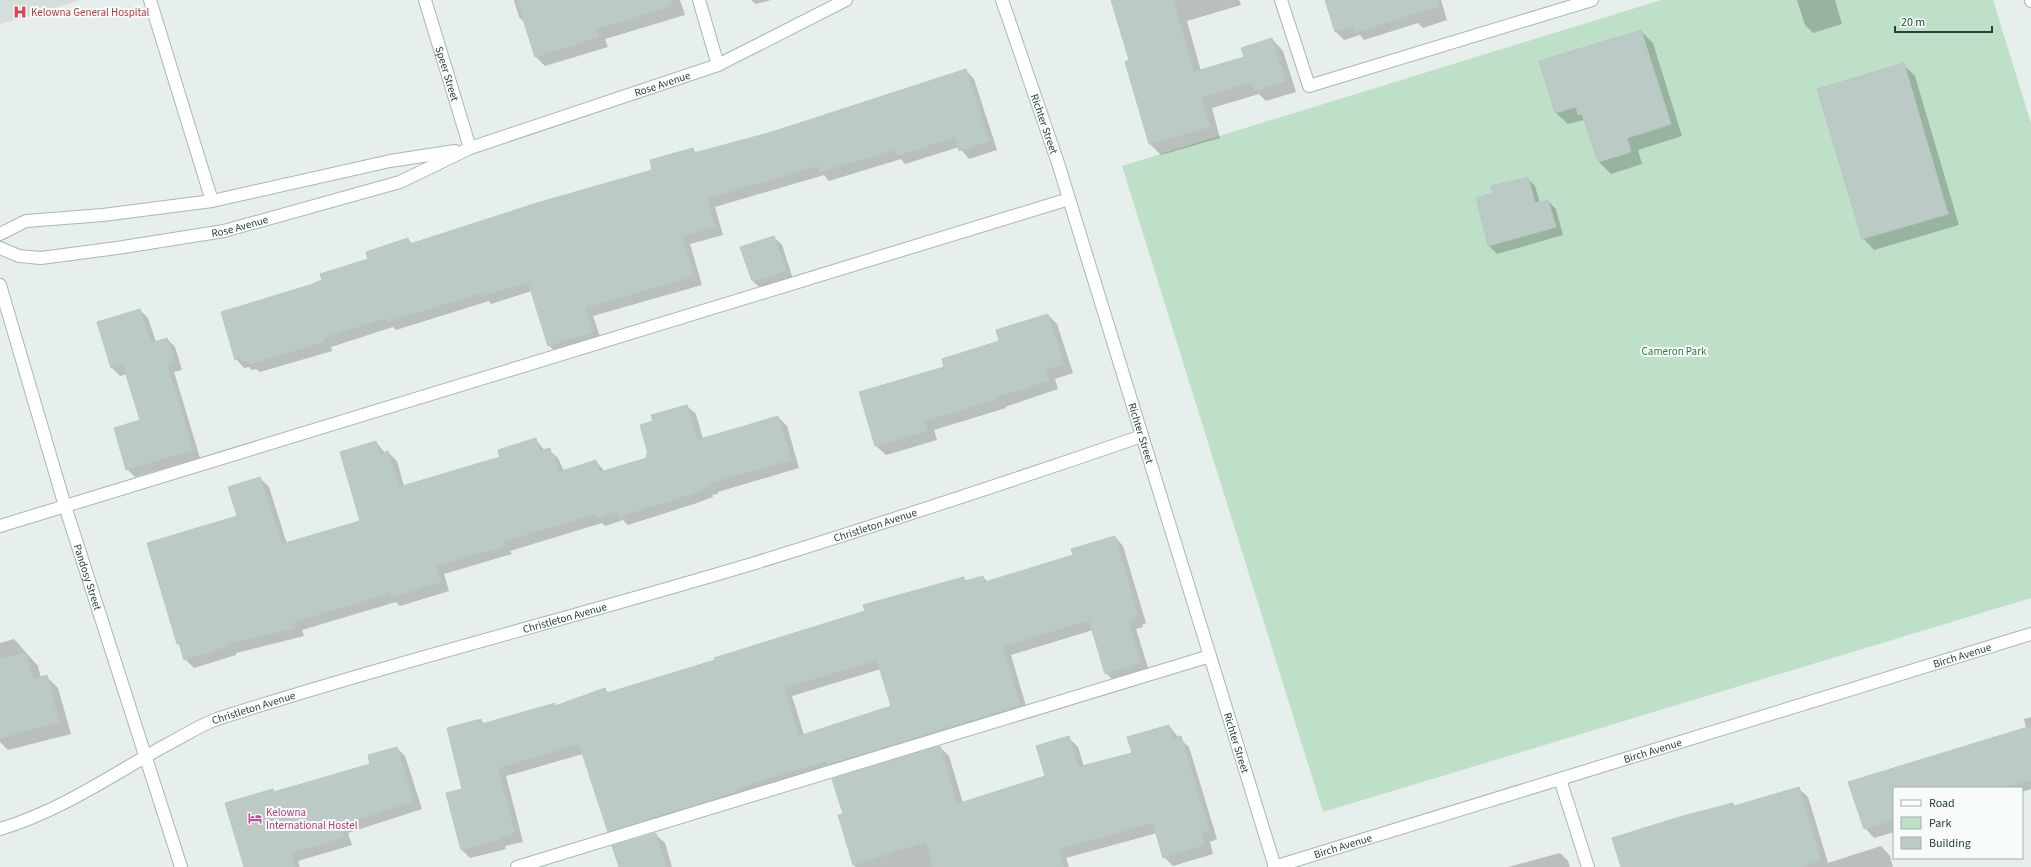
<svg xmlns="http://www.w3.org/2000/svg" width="2031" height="867" viewBox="0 0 2031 867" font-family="'Source Sans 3',sans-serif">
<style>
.built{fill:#d4dfda}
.green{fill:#bfe0c8}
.shadow{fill:#0003;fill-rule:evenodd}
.building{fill:#bbcac4;stroke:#b8c9c2;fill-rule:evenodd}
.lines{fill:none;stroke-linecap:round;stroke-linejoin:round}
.service-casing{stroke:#a8b8b2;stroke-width:14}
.minor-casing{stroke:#a8b8b2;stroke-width:14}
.tertiary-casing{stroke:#a8b8b2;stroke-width:14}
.secondary-casing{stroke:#a4bbb3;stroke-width:14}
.service{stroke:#fff;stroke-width:12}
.minor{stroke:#fff;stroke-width:12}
.tertiary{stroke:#fff;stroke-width:12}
.secondary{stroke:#fff;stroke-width:12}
.labels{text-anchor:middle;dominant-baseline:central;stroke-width:4;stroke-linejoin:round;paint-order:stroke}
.health-label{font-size:11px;fill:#be3a42;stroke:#f7fbf9;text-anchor:start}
.street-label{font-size:11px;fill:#24423a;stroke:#f7fbf9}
.park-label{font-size:11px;fill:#2d7a4b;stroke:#f7fbf9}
.hotel-label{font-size:11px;fill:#b23c85;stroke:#f7fbf9;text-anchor:start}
</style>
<rect width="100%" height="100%" fill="#e6efeb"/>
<path class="built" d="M0 0H81L0 24Z"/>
<path class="green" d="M1661 0H1993L2031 123V598L1323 812 1122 166Z"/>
<path class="shadow" d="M514 0H680L685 15 605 39 608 47 545 66 536 57 525 23 519 17Z
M751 0H771L756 4Z
M1112 0H1239L1241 5 1187 21 1201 71 1245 58 1272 39 1283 51 1296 92 1266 101 1259 94 1212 108 1220 138 1161 155 1150 144 1127 62 1130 61Z
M1326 0H1441L1447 20 1423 28 1418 23 1364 40 1360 35 1344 40 1336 32Z
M1797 0H1835L1842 24 1813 33 1805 25Z
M1641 31 1653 43 1682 136 1638 150 1642 164 1611 174 1599 162 1586 121 1584 120 1568 124 1556 113Z
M1903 64 1915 76 1959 225 1874 250 1863 238Z
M966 70 974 79 997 150 969 159 959 147 905 164 901 159 829 181 824 175 715 207 723 235 690 244 702 285 593 316 601 340 557 354 549 345 532 291 491 304 489 301 396 330 393 327 331 347 332 351 260 372 256 369 252 370 249 367 244 368 236 359 311 286 370 260 408 239 413 245 653 170 693 149 697 154 773 133Z
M1527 178 1535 186 1540 203 1548 201 1556 209 1563 235 1497 254 1489 246 1477 198 1494 194Z
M774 237 782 245 793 279 761 289 753 281Z
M140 310 148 318 156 342 167 339 175 347 182 370 174 372 200 458 135 477 127 469 141 421 127 374 120 376 112 368Z
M1048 315 1057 324 1073 373 1055 379 1058 389 1005 407 1006 408 934 430 937 440 886 455 876 446 861 393 946 368 1001 342Z
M687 406 696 414 703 439 778 417 787 426 799 468 718 492V494L712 495 713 497 697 503 628 525 623 520 605 526 602 523 510 551 512 554 444 574 449 591 400 606 396 602 302 630 304 636 236 653V655L194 668 185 659 182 647 177 643 239 516 260 478 269 487 287 544 361 521 376 442 385 453 388 452 397 461 404 486 502 458 536 440 545 451 549 450 558 458 564 471 596 461 605 472 649 458 654 422Z
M1115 537 1123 546 1146 623 1142 625 1143 627 1136 629 1149 671 1115 682 1106 673 1093 630 1011 655 1028 713 617 840 609 831 583 754 506 776 523 842 505 846 506 849 470 858 461 849 463 789 481 720 485 725 554 704 557 707 605 689 609 694 716 661 963 578 967 582 983 577 988 582 1074 556ZM881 669 892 707 804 735 792 696Z
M14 639 38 666 41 678 46 676 58 688 71 734 8 750 0 742V643Z
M2031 717V789L2022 792V788H1894V832L1874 838 1865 828 1851 785 2026 728 2024 719Z
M1169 726 1179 738 1189 747 1217 839 1210 842 1213 854 1173 866 1164 857 1157 833 1066 858 1069 867H855L839 816 844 814 940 747 949 756 963 803 1046 776 1069 738 1078 747 1084 767 1133 754Z
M397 748 405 756 422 809 348 833 352 845 298 861 300 867H245L273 790 275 792 372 765Z
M1798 788 1808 797 1828 863 1881 846 1890 856 1893 867H1622L1733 804 1735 806Z
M655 834 665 843 672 867H620Z
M1560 853 1568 861 1570 867H1508Z"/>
<path class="building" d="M517 0H671V6L596 29 599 37 535 57Z
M1111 0H1173L1194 72 1244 57 1241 48 1272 38 1286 81 1254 91 1252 82 1201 97 1210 127 1149 144 1125 62 1129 60Z
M1325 0H1438L1439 6 1356 32 1354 26 1335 32Z
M1641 30 1671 124 1627 138 1631 152 1598 162 1582 114 1578 115 1576 107 1555 113 1539 61Z
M1904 63 1948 214 1862 239 1817 89Z
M966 69 989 141 959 151 955 137 896 156 894 150 820 172 818 166 707 198 715 227 682 236 694 276 585 308 593 332 548 346 528 282 482 296 481 293 387 322 386 318 323 338 324 342 250 364 249 360 242 362 241 358 235 360 221 312 310 285 322 280 320 274 368 259 366 252 408 238 410 244 537 203 652 170 650 160 693 148 694 153 772 132Z
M1528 177 1535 203 1548 200 1556 227 1488 246 1476 198 1493 193 1491 186Z
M774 236 786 271 752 281 740 247Z
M140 309 151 343 167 338 175 362 167 364 193 450 126 470 114 428 140 420 123 365 111 368 97 322Z
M1048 314 1064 364 1046 369 1050 380 996 397 997 399 925 421 928 431 875 446 859 392 944 367 942 359 999 341 996 330Z
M687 405 697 440 778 416 791 460 710 483V485L704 487 705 489 688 495 619 517 617 511 596 518 595 514 502 542 504 546 436 566 441 582 391 598 390 593 294 622 295 628 228 644V646L184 660 179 643 177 644 147 543 237 516 228 487 260 477 282 544 360 521 340 452 376 441 380 454 388 451 399 487 500 457 498 450 536 438 540 451 550 448 551 454H553L559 472 596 460 600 472 647 458 646 455 648 454 640 425 653 421 651 415Z
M1115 536 1138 615 1134 616 1135 619 1128 621 1141 663 1105 674 1089 620 1003 647 1020 705 827 765 826 761 735 789 736 792 608 832 579 744 498 768 515 833 497 838 498 840 461 850 446 793 462 789 447 728 481 719 482 724 555 703V706L605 688 607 693 715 660 714 658 865 611 863 605 964 577 965 581 983 576 985 582 1073 555 1071 549ZM877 660 891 706 799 736 784 688Z
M26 653 33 679 47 675 59 722 0 738V659Z
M1169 725 1173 739 1181 736 1209 830 1201 833 1204 845 1163 858 1153 823 1058 849 1064 867H933L926 842 853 865 838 815 843 814 832 779 940 746 957 804 1045 776 1036 746 1069 736 1078 767 1132 753 1127 737Z
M2031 726V780L2003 788H1894V820L1864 829 1848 782Z
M397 747 414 801 341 825 345 837 291 853 295 867H244L225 803 273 789 274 792 370 764 368 755Z
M1799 787 1821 860 1799 867H1621L1612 838 1683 816 1733 803 1734 806Z
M656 833 666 867H619L612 846Z"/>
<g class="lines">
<g class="service-casing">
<path id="service" d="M150 0 212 201
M699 0 718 65
M1281 0 1309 86 1592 0
M0 526 1069 199
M1560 779 1588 867
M517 867 1210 656"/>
</g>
<g class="minor-casing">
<g id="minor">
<path id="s1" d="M425 0 470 148"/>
<path d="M2031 0V1"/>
<path id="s2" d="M0 829C61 811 113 774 168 744 184 736 200 725 217 719 394 662 576 617 755 563 884 523 1014 480 1142 436"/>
<path id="s3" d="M1274 867 2031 634"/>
</g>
</g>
<g class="tertiary-casing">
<g id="tertiary">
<path d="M0 234 26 221 103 215 212 201 390 161 455 151"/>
<path id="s4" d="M0 248 19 256 41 258 117 248 224 231 400 182 470 148 718 65 846 0"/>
<path id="s5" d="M0 285 65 506 181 867"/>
</g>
</g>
<g class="secondary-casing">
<g id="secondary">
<path id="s6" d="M1002 0 1058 163 1275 867"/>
</g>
</g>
<use href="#service" class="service"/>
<use href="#minor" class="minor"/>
<use href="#tertiary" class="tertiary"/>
<use href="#secondary" class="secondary"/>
</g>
<defs>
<g id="hospital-bare" transform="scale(1.08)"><path d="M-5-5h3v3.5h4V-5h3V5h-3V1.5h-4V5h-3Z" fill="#e0444e" stroke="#f7fbf9" stroke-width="2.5" paint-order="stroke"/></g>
<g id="hotel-bare" transform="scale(1.08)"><path d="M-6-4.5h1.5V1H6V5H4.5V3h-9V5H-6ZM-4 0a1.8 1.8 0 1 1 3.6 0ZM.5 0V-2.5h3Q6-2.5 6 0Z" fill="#d1479c" stroke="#f7fbf9" stroke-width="2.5" paint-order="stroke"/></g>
</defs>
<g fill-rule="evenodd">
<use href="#hospital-bare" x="20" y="12"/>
<use href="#hotel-bare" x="255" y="818"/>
</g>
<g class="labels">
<g class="health-label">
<text x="31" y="12">Kelowna General Hospital</text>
</g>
<g class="street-label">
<text stroke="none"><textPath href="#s1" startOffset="77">Speer Street</textPath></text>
<text stroke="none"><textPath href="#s4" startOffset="691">Rose Avenue</textPath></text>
<text stroke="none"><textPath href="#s6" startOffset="131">Richter Street</textPath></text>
<text stroke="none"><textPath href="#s4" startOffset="244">Rose Avenue</textPath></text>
<text stroke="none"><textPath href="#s6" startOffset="455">Richter Street</textPath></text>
<text stroke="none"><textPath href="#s2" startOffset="930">Christleton Avenue</textPath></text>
<text stroke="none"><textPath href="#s5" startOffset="305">Pandosy Street</textPath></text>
<text stroke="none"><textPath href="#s2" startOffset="606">Christleton Avenue</textPath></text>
<text stroke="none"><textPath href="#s3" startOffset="720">Birch Avenue</textPath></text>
<text stroke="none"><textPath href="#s2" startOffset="282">Christleton Avenue</textPath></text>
<text stroke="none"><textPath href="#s6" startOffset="779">Richter Street</textPath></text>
<text stroke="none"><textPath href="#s3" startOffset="396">Birch Avenue</textPath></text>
<text stroke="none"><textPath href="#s3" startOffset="72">Birch Avenue</textPath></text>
</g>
<g class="park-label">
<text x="1674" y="351">Cameron Park</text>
</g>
<g class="hotel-label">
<text x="266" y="812">Kelowna<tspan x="266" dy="13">International Hostel</tspan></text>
</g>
</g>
<rect x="1893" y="787" width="130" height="72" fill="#f7fbf9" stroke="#a3b1ad"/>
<rect x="1901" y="800" width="20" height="6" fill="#ffffff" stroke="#a3b1ad"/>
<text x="1929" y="807" font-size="12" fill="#24423a">Road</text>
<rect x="1901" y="817" width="20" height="12" fill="#bfe0c8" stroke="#a3b1ad"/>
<text x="1929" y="827" font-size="12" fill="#24423a">Park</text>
<rect x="1901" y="837" width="20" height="12" fill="#bbcac4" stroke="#a3b1ad"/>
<text x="1929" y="847" font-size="12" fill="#24423a">Building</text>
<path d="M1895 26v6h97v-6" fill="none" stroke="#24423a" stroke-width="2"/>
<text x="1901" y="26" font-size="12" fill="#24423a" stroke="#f7fbf9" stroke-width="3" paint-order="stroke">20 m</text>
</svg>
